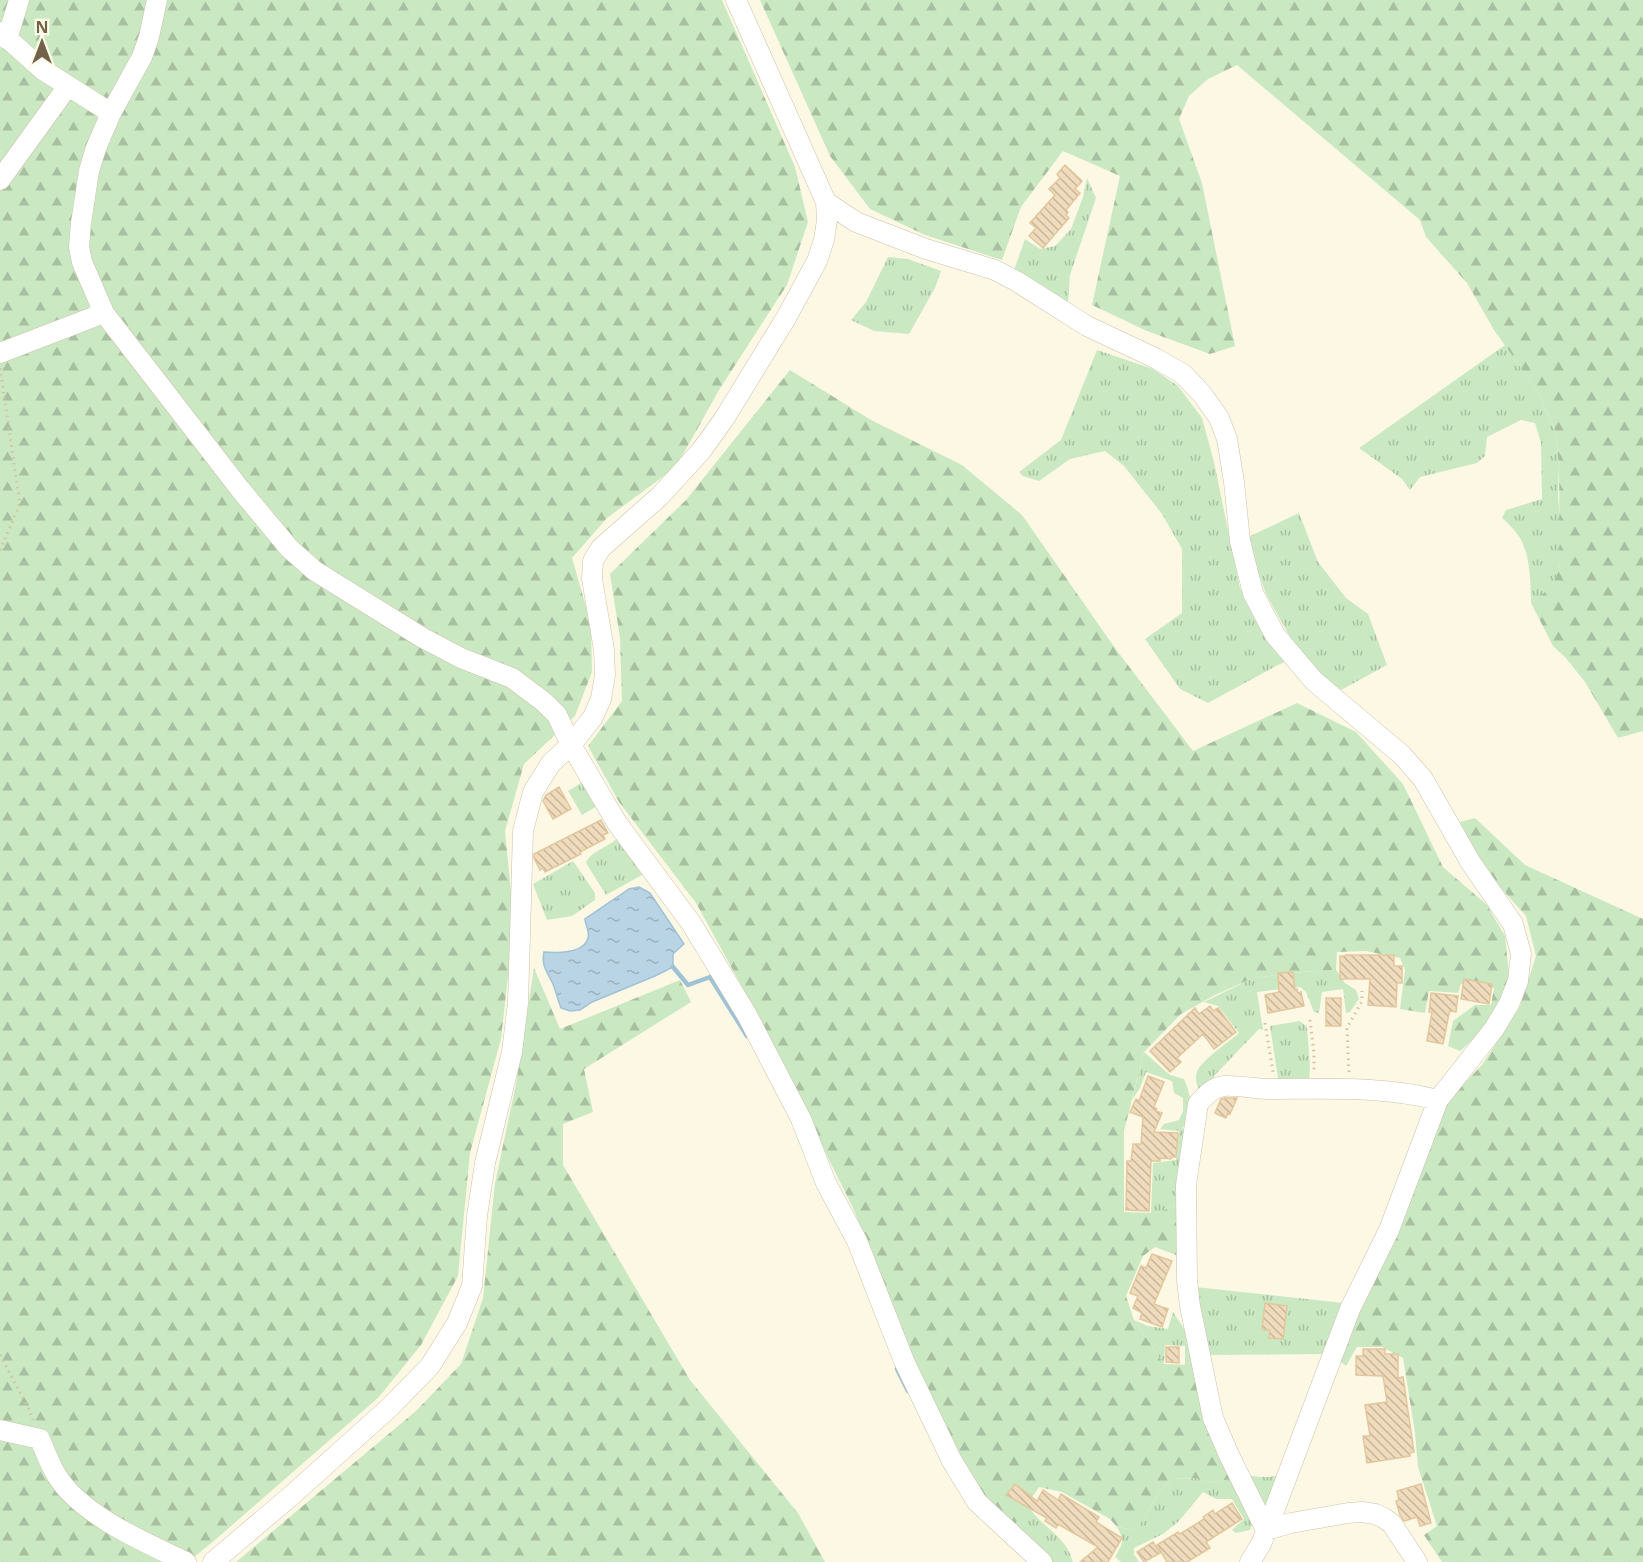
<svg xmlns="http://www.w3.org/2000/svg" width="1643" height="1562" viewBox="0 0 1643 1562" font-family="'Noto Sans',sans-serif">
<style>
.grass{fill:url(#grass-tufts)}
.forest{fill:url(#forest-firs)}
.water{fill:url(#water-ripples);stroke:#a0c2d6;stroke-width:1.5}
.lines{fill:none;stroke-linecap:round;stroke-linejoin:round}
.stream{stroke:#a0c2d6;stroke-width:4.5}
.building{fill:url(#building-back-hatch);stroke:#e2c79d;stroke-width:1.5}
.minor-casing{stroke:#cdc1ab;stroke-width:21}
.path{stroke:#d5c0a0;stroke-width:3;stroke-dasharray:1.5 4.5;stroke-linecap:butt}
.minor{stroke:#fff;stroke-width:20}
</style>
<defs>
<pattern id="grass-tufts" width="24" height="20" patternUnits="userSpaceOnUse" patternTransform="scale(1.5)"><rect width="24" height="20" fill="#cae9c3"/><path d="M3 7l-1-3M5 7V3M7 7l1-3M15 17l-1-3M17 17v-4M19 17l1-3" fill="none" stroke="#a8c0a0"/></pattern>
<pattern id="forest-firs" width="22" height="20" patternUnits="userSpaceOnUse" patternTransform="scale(1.5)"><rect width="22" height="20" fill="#cae9c3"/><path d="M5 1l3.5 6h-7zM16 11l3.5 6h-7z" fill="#a8c0a0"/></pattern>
<pattern id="water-ripples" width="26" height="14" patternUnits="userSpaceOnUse" patternTransform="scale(1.5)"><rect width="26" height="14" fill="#b9d5e5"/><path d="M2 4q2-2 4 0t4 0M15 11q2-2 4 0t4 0" fill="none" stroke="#9bb0bc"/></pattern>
<pattern id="building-back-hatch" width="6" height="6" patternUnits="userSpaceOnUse" patternTransform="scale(1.5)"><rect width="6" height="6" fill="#f0dcbc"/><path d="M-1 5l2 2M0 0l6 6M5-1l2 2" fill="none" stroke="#c7b69b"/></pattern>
</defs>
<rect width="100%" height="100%" fill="#fcf8e4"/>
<path class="grass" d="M1087 178 1096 198 1070 275 1068 303 1043 286 1014 270 1025 239 1040 249 1055 246 1071 229 1083 197Z
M888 257 908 259 941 271 935 288 909 334 874 331 851 320 866 302Z
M1505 345 1538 392 1555 430 1559 466 1558 495 1561 531 1560 564 1558 577 1550 589 1531 603C1531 587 1530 559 1523 544 1519 534 1510 525 1502 518L1506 510 1542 499 1541 443 1535 423 1521 420 1487 437 1485 456 1477 463 1420 477 1410 490 1402 479 1359 448Z
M1097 350 1153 369 1178 386 1202 418 1214 462 1240 588 1275 649 1287 661 1278 665 1208 703 1180 689 1145 639 1182 613V549L1162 514 1124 466 1105 451 1070 459 1039 481 1023 476 1019 472 1061 440Z
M1299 513 1318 562 1346 598 1368 614 1387 665 1341 690 1301 657 1266 594 1246 538Z
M584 781 599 805 582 815 568 791Z
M619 836 642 875 606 895 586 863C591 850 611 847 619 836Z
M573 861 595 893V900L572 916 547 920 533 884Z
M1336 970 1345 983 1356 990 1359 999 1350 1012 1346 1013 1343 989 1322 992 1319 1013 1314 1012 1306 992 1300 987 1257 992 1263 1030 1259 1029 1214 1076 1216 1084 1201 1095C1198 1088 1194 1080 1197 1072 1200 1061 1230 1041 1239 1033L1218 1006 1204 1002 1253 978 1302 972Z
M1300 1021 1307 1027 1310 1066 1309 1084 1279 1085 1270 1026Z
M1144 1052 1170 1075 1184 1079C1191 1095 1195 1113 1183 1127L1185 1139 1181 1204 1155 1213H1151L1153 1163 1176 1160 1179 1131 1160 1129 1164 1124 1179 1120 1183 1111V1098L1174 1093 1172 1081 1146 1072 1140 1088 1132 1100Z
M1195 1287 1343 1303 1325 1354 1206 1355Z
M1173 1312 1185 1330 1193 1365H1185V1346L1165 1345 1164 1364 1134 1320 1148 1326 1168 1329Z
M1242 1473C1255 1478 1267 1478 1281 1475L1267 1516Z
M1196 1478 1213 1483 1234 1478 1253 1522 1250 1530 1236 1533 1232 1530 1244 1519 1232 1499H1216L1203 1492 1179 1521 1163 1534 1134 1548V1554L1139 1562H1121L1115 1557C1123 1543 1125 1541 1117 1527L1136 1530 1164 1486 1172 1479Z
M1028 1505C1037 1522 1056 1531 1067 1548 1070 1552 1071 1558 1073 1562H1047L1007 1522Z"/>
<path class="forest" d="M0 0H722L795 167 808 222 787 285 719 390 676 467 607 518 572 558 591 624 592 672 575 716 524 764 505 831 514 922 501 1039 470 1153 458 1276 421 1345 379 1397 215 1540 188 1562H0Z
M760 0H1643V731L1618 738 1585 682 1565 657 1553 646 1531 603C1548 590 1556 585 1560 564L1559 466 1555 430 1538 392 1494 330 1467 283 1426 237 1420 220 1237 65 1208 79 1189 96 1179 119 1202 183 1235 346 1210 354 1147 331 1092 305 1120 176 1063 151 1021 207 1002 260 925 235 870 209 830 156Z
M790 370 871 420 962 465 1022 515 1115 648 1193 751 1297 703 1356 732 1403 784 1443 867 1487 905 1505 936 1509 974 1501 1003 1488 1026 1460 1051 1448 1046 1453 1021 1475 1005H1491L1494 988 1461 984 1458 993 1429 991 1425 1013 1400 1009 1405 970 1400 958 1366 951 1337 952 1336 970 1302 972 1253 978 1215 995 1181 1014 1144 1052 1124 1131V1212L1155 1213 1181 1204V1257L1155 1247 1143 1256 1126 1296 1134 1320 1164 1364 1193 1365 1234 1478 1213 1483 1195 1478 1172 1479 1164 1486 1136 1530 1117 1527 1110 1519 1062 1492 1039 1487 1015 1524 1007 1522 985 1502 943 1434 853 1208 751 1003 696 903 619 802 588 746 622 701 620 638 610 574 686 500Z
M1475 818 1525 865 1643 919V1562H1442L1424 1535 1437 1526 1418 1467 1415 1433 1403 1358 1382 1347H1357L1346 1366 1336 1358 1446 1102 1482 1065 1520 1006 1536 956 1526 916 1484 869 1460 822Z
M534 968 560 1029 680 980 691 1002 584 1069 593 1112 563 1124V1165L690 1380 798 1513 825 1562H236L416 1411 461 1364 483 1298 495 1183 516 1084Z"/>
<path class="water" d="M639 887 650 893 684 944 673 954V967L655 976 592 1002 580 1010 570 1011 561 1008C558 1000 556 992 553 984 547 971 541 966 544 952 558 953 584 954 588 938 590 931 585 925 585 919L629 889Z"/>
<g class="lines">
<path class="stream" d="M673 967 688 985 710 977 747 1036
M897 1369 908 1391"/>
</g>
<path class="building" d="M1065 165 1082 181 1075 189 1080 193 1066 210 1068 212 1066 215 1069 218 1043 248 1029 236 1036 228 1030 223 1055 195 1049 189 1060 178 1057 174Z
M559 787 571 809 553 819 543 801 546 795Z
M601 820 608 833 603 835 605 839 580 852 581 854 545 872 543 868 540 870 534 858V854Z
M1346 955H1394V966H1402V983H1397L1396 1007 1368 1005 1370 979H1340V956H1346Z
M1293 972 1295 990 1297 989 1298 993 1301 992 1304 1006 1268 1013 1265 995 1279 992 1278 973Z
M1464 979 1492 984 1489 1004 1461 999Z
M1431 993 1458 996 1456 1012 1450 1011 1449 1014 1443 1044 1427 1041 1432 1012H1429Z
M1326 998H1341V1026H1326Z
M1210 1006 1213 1011 1218 1008 1236 1032 1214 1049 1203 1034 1177 1058 1181 1062 1170 1072 1150 1051 1195 1008 1199 1014Z
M1148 1076 1164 1082 1154 1107 1157 1109 1156 1111 1162 1113 1154 1132 1178 1133 1176 1157H1171V1159L1160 1158V1161H1151L1149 1211 1126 1210 1127 1161H1131L1133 1144H1141L1143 1117 1130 1112 1136 1099 1139 1101Z
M1225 1098H1237L1230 1114 1228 1113 1226 1118 1215 1113 1221 1099Z
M1152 1254 1172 1261 1154 1304 1168 1309 1162 1327 1140 1319 1142 1313 1133 1308 1138 1296 1130 1293 1141 1266 1146 1268Z
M1265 1303 1287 1306 1283 1339 1269 1338 1270 1330 1262 1329Z
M1166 1347H1179V1363L1166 1362Z
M1363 1349H1385V1354H1398V1378L1403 1377 1414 1452 1410 1453V1456L1367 1463 1363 1436H1370L1365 1405 1387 1402 1383 1376 1356 1375V1356H1363Z
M1015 1484 1037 1501 1043 1490 1058 1500 1061 1494 1099 1517 1096 1522 1122 1538 1108 1562H1080L1098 1547 1058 1524 1056 1528 1045 1521 1047 1518 1006 1495Z
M1421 1484 1431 1523 1420 1526 1417 1517 1404 1521 1400 1515 1396 1501 1399 1500 1397 1491Z
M1232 1503 1242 1519 1206 1542 1210 1548 1187 1562H1167L1157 1545 1178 1532 1180 1534 1204 1519 1203 1517 1213 1510 1215 1514Z
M1153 1542 1160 1553 1144 1562 1137 1552Z"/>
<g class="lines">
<g class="minor-casing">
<path id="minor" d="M157 0 149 37 142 57 111 113 96 148 89 171 81 223 79 247 82 262 104 313 240 489 289 548 315 571 423 638 461 658 512 678 544 702 557 715 571 745 617 823 691 923 747 1015 801 1119 826 1183 857 1241 904 1361 952 1461 977 1502 1042 1562
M0 32 43 70 111 113
M7 39 19 0
M0 180 68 86
M826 202 856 222 926 249 995 270 1016 281 1087 326 1155 358 1183 374 1202 394 1219 418 1227 439 1234 482 1240 541 1253 593 1275 635 1314 681 1402 755 1423 779 1471 863 1513 924 1521 954 1518 981 1509 1004 1494 1029 1438 1100 1389 1230 1350 1309 1271 1519 1261 1544 1250 1562
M0 353 104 313
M0 1430 40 1439C45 1451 50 1465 57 1476 81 1515 146 1543 186 1562
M213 1562 292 1495 390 1407 430 1366 457 1323 472 1286 477 1216 485 1163 512 1052 518 1003 523 831 533 792 551 763 571 745 593 717 601 699 605 675 604 650 592 579 593 561 601 548 660 496 701 451 724 419 786 318 817 261 824 240 827 220 826 202 736 0
M1417 1562 1392 1524 1384 1518 1375 1514 1362 1512 1348 1513 1291 1523 1266 1530 1229 1455 1213 1418 1190 1306 1187 1280 1186 1185 1198 1104C1205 1096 1213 1087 1224 1086 1237 1085 1257 1089 1271 1089 1328 1089 1382 1086 1438 1100"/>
</g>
<path class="path" d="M0 550 20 504 0 368
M1310 1020 1314 1053V1072
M1265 1023 1273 1072
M1349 1072 1347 1028 1362 1001V991
M0 1355 29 1409 33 1420"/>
<use href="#minor" class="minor"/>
</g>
<g transform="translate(42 42)" stroke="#fffbea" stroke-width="4.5" paint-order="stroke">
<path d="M0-4.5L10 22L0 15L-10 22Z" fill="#73624a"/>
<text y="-9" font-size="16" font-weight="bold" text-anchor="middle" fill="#73624a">N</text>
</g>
</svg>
